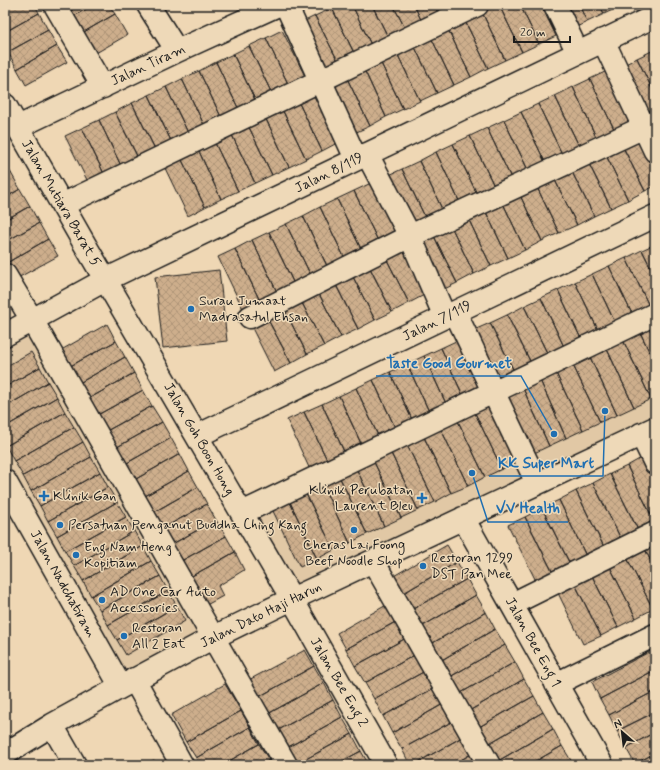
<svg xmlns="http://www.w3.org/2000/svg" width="660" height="770" viewBox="0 0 660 770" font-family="Mynerve,sans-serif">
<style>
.built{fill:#e1c8a5}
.building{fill:url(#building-cross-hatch);stroke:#1c1c1c}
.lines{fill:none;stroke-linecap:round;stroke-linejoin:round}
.minor-casing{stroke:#1c1c1c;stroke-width:25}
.minor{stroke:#eed9b8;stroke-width:22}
.poi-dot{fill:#1f6fb2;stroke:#eed9b8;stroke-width:1.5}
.labels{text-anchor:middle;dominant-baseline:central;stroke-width:3;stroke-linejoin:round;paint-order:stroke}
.street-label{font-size:14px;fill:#1c1c1c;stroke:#eed9b8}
.poi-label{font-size:14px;fill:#1c1c1c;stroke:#eed9b8;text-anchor:start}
.leader{fill:none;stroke:#1f6fb2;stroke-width:1.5}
.callout-dot{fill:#1f6fb2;stroke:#eed9b8;stroke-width:1.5}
.callout-label{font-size:15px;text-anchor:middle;font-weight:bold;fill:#1f6fb2;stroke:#eed9b8;stroke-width:3;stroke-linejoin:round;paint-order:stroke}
</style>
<defs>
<pattern id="building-cross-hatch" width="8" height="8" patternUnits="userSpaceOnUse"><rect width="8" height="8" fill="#cdae8c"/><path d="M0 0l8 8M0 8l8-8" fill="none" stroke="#af9578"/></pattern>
</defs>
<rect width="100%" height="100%" fill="#efd7b4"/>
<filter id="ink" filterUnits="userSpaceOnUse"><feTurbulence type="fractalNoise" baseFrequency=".025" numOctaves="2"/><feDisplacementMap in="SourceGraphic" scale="8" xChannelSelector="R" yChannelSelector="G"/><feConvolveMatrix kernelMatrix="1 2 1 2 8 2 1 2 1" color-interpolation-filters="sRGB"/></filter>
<g filter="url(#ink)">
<path class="built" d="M655 319V420L296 590 251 514Z
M30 328 205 634 125 677 5 467V342Z"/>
<path class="building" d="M5 5H14L5 10Z
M14 5H35L39 13 5 32V10Z
M59 5H93L67 20Z
M93 5H109L115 14 77 36 67 20Z
M337 5H352L373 49 356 57 332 8Z
M352 5H372L390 41 373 49Z
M372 5H393L407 32 390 41Z
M393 5H414L423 24 407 32Z
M414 5H434L440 16 423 24Z
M434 5H455L440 16Z
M487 5H499L522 52 505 60 480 8Z
M499 5H520L539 44 522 52Z
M520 5H541L556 36 539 44Z
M558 5H579L587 22 570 30Z
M579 5H600L604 14 587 22Z
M600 5H621V6L604 14Z
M332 8 356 57 340 65 315 16Z
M480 8 505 60 488 68 463 17Z
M39 13 48 30 8 52 5 47V32Z
M115 14 127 35 89 57 77 36Z
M315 16 340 65 323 73 299 24Z
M463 17 488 68 471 77 446 25Z
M446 25 471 77 454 85 429 33Z
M48 30 57 46 17 69 8 52Z
M282 30 308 82 291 90 266 38Z
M429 33 454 85 437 93 412 41Z
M266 38 291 90 274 98 249 46Z
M412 41 437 93 420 101 395 49Z
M57 46 67 62 26 85 17 69Z
M249 46 274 98 258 106 233 54Z
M395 49 420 101 403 109 378 57Z
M654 50 655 53V95L637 58Z
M233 54 258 106 241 114 216 62Z
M378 57 403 109 386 117 362 65Z
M637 58 655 95V112L644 117 620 67Z
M216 62 241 114 224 123 199 71Z
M362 65 386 117 370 126 345 74Z
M199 71 224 123 207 131 182 79Z
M607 71 631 121 614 129 590 79Z
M345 74 370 126 352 134 327 82Z
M182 79 207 131 191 139 166 87Z
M590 79 614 129 596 137 573 87Z
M166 87 191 139 174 147 149 95Z
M573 87 596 137 579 146 555 96Z
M314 91 339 142 322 151 297 99Z
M149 95 174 147 158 155 132 103Z
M555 96 579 146 562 154 538 104Z
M297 99 322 151 306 159 281 107Z
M132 103 158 155 141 164 115 112Z
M538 104 562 154 545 162 521 112Z
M281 107 306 159 289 167 264 115Z
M115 112 141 164 124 172 99 120Z
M521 112 545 162 528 170 504 120Z
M264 115 289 167 272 175 247 123Z
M99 120 124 172 107 180 82 128Z
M504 120 528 170 511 178 487 128Z
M247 123 272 175 255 183 230 131Z
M82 128 107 180 91 188 65 136Z
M487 128 511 178 494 186 470 136Z
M230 131 255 183 238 191 213 139Z
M638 133 655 168V186L645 191 620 141Z
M470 136 494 186 477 194 453 144Z
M213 139 238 191 221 199 197 147Z
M620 141 645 191 628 200 603 149Z
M453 144 477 194 460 203 436 152Z
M197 147 221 199 205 207 180 156Z
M603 149 628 200 611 208 586 158Z
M436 152 460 203 443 211 419 161Z
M180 156 205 207 188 216 163 164Z
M586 158 611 208 594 216 569 166Z
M419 161 443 211 426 219 402 169Z
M5 163 11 173 5 176Z
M569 166 594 216 577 225 552 174Z
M402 169 426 219 409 227 385 177Z
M11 173 20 189 5 198V176Z
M552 174 577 225 559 233 535 183Z
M371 183 396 234 379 243 354 191Z
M535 183 559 233 542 241 518 191Z
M20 189 30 206 5 220V198Z
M354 191 379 243 362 251 337 199Z
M518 191 542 241 525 250 501 199Z
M337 199 362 251 345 259 320 207Z
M501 199 525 250 508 258 484 208Z
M30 206 39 223 5 242V220Z
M320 207 345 259 328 268 303 216Z
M484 208 508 258 491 266 467 216Z
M303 216 328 268 311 276 286 224Z
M467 216 491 266 474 274 450 224Z
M39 223 48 239 5 264V242Z
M286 224 311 276 294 284 269 232Z
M450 224 474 274 457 283 432 232Z
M269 232 294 284 277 292 252 240Z
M432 232 457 283 440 291 415 241Z
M48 239 58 256 14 280 5 264Z
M252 240 277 292 260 301 235 249Z
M655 244V276L642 250Z
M401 245 426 294 409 303 384 254Z
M235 249 260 301 243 309 218 257Z
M642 250 655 276V308L651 310 626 258Z
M384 254 409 303 392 312 367 262Z
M626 258 651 310 634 318 609 266Z
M367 262 392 312 375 320 350 271Z
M609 266 634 318 617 327 592 274Z
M219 270 227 341 163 348 155 277Z
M350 271 375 320 358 329 333 279Z
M592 274 617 327 600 334 575 282Z
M333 279 358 329 341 337 316 288Z
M575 282 600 334 583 343 558 290Z
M316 288 341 337 324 346 299 297Z
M558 290 583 343 566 351 541 298Z
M299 297 324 346 307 354 282 305Z
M541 298 566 351 550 359 524 306Z
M282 305 307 354 291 363 265 314Z
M524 306 550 359 533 367 507 315Z
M265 314 291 363 274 372 249 322Z
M507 315 533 367 516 375 490 323Z
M490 323 516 375 499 383 474 330Z
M107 324 116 341 65 369 56 353Z
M655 324V364L640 332Z
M640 332 655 364V397L651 399 623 340Z
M458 340 483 394 466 402 441 348Z
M623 340 651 399 634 407 606 347Z
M116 341 125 357 74 386 65 369Z
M606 347 634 407 617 415 589 355Z
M441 348 466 402 449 410 424 356Z
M31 352 40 367 5 387V367Z
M589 355 617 415 600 422 572 363Z
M424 356 449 410 432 418 407 364Z
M125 357 134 373 83 402 74 386Z
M572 363 600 422 583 430 555 371Z
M407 364 432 418 415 426 390 372Z
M40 367 48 382 5 407V387Z
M555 371 583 430 566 438 539 378Z
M390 372 415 426 398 434 373 380Z
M134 373 143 390 92 418 83 402Z
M539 378 566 438 549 446 522 386Z
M373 380 398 434 381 442 356 388Z
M48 382 57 397 5 427V407Z
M522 386 549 446 532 454 505 394Z
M356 388 381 442 364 450 339 396Z
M143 390 152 406 101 434 92 418Z
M339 396 364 450 347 458 322 404Z
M57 397 65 412 6 446 5 427Z
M491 403 519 461 502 469 474 411Z
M322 404 347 458 330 466 304 412Z
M152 406 162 422 110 451 101 434Z
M474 411 502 469 485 477 457 419Z
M65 412 74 427 14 461 6 446Z
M304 412 330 466 312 474 287 420Z
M457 419 485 477 468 486 440 427Z
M162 422 171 438 120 467 110 451Z
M74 427 83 442 23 476 14 461Z
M440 427 468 486 451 493 423 435Z
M423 435 451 493 435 502 406 443Z
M171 438 180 454 129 483 120 467Z
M83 442 91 457 31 491 23 476Z
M406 443 435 502 418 510 390 451Z
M390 451 418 510 401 518 373 460Z
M180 454 189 471 138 500 129 483Z
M91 457 100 472 40 506 31 491Z
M643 457 655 480V523L627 466Z
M373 460 401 518 384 526 356 468Z
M627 466 655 523 639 532 610 474Z
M356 468 384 526 367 534 339 476Z
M189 471 198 487 147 516 138 500Z
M100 472 108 487 48 521 40 506Z
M610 474 639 532 622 541 593 483Z
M339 476 367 534 350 543 322 484Z
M593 483 622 541 605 549 576 491Z
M322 484 350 543 334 550 305 492Z
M108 487 117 502 57 536 48 521Z
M198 487 207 504 156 532 147 516Z
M576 491 605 549 587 558 559 500Z
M305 492 334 550 317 559 289 500Z
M289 500 317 559 300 567 272 509Z
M559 500 587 558 571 566 542 508Z
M117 502 126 517 65 551 57 536Z
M207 504 216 520 165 548 156 532Z
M542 508 571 566 554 575 525 517Z
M126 517 134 531 74 566 65 551Z
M525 517 554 575 537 583 508 525Z
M216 520 226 536 174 565 165 548Z
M134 531 143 546 83 581 74 566Z
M226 536 235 552 183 581 174 565Z
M655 541V570L644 547Z
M447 545 457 562 402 594 392 577Z
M143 546 151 561 91 596 83 581Z
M644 547 655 570V608L653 609 626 556Z
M235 552 244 570 218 586 223 596 199 609 183 581Z
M626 556 653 609 636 618 609 565Z
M151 561 160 576 100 610 91 596Z
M457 562 467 579 411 610 402 594Z
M609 565 636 618 618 627 591 574Z
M591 574 618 627 601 636 574 582Z
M160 576 168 591 108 625 100 610Z
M467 579 476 595 421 627 411 610Z
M574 582 601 636 583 644 557 591Z
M168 591 177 606 117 640 108 625Z
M476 595 486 612 431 644 421 627Z
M390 603 399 620 346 649 337 633Z
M177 606 185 621 126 655 117 640Z
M486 612 495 629 440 661 431 644Z
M399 620 408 637 355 666 346 649Z
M495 629 505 645 450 677 440 661Z
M408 637 418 653 365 683 355 666Z
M505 645 515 662 459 694 450 677Z
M305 650 314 666 255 699 245 682Z
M651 651 655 658V670L600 699 592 682Z
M418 653 427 670 374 699 365 683Z
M515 662 524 679 469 711 459 694Z
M314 666 324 683 264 716 255 699Z
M427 670 436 687 383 716 374 699Z
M655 670V691L609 715 600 699Z
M524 679 534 696 479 727 469 711Z
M324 683 333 700 273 733 264 716Z
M225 684 241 711 186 742 171 715Z
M436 687 445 703 392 733 383 716Z
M655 691V712L617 731 609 715Z
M534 696 543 712 488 744 479 727Z
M333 700 342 717 283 750 273 733Z
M445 703 455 720 402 749 392 733Z
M241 711 250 727 196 758 186 742Z
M543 712 553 729 498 761 488 744Z
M655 712V732L626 748 617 731Z
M342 717 352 734 295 765 283 750Z
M455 720 464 736 413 765H410L402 749Z
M250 727 259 744 222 765H199L196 758Z
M553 729 562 746 529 765H500L498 761Z
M655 732V753L635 764 626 748Z
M352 734 361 751 335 765H295Z
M464 736 473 753 452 765H413Z
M259 744 269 760 261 765H222Z
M562 746 572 762 567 765H529Z
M361 751 369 765H335Z
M473 753 480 765H452Z
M655 753V765H635V764Z
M154 760 156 765H145Z
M269 760 272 765H261Z"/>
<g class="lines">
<g class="minor-casing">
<path id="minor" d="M55 5 103 87
M148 5 177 51
M286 5 356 159
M555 5 578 53
M603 40 655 151
M5 105 88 250 292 599 386 765
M18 127 177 51 278 5
M367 154 410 236 445 317
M62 205 477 5
M5 275 32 320 286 765
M455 312 537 483
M250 317 410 236 655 122
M5 335 105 280 655 16
M641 434 655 463
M197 436 655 216
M5 481 121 687
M242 513 655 314
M463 518 602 765
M373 561 489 765
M512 604 655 533
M134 679 182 765
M556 684 655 635
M52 725 75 765
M5 754 52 725 121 687 214 637 292 599 655 428"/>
</g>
<use href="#minor" class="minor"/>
</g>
</g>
<g class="poi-dot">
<circle cx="191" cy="309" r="4"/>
<path d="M42 490h4v4h4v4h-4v4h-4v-4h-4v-4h4z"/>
<path d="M420 492h4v4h4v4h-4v4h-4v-4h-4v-4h4z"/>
<circle cx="60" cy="525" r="4"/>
<circle cx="354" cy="530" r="4"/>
<circle cx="76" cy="555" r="4"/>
<circle cx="423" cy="566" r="4"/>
<circle cx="102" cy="600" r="4"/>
<circle cx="124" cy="636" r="4"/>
</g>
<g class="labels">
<g class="street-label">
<text transform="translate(148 65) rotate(-25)">Jalan Tiram</text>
<text transform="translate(329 173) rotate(-26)">Jalan 8/119</text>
<text transform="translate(61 203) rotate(60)">Jalan Mutiara Barat 5</text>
<text transform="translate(437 321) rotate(-26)">Jalan 7/119</text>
<text transform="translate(199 439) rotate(60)">Jalan Goh Boon Hong</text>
<text transform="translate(63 584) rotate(61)">Jalan Nadchatiram</text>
<text transform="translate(261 615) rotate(-26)">Jalan Dato Haji Harun</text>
<text transform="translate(533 642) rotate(61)">Jalan Bee Eng 1</text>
<text transform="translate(339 682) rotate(60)">Jalan Bee Eng 2</text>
</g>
<g class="poi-label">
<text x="199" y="301">Surau Jumaat<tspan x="199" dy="16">Madrasatul Ehsan</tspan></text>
<text x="413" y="490" text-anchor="end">Klinik Perubatan<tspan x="413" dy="16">Laurent Bleu</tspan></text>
<text x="53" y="496">Klinik Gan</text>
<text x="68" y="525">Persatuan Penganut Buddha Ching Kang</text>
<text x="354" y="545" text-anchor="middle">Cheras Lai Foong<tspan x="354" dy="16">Beef Noodle Shop</tspan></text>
<text x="84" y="547">Eng Nam Heng<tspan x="84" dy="16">Kopitiam</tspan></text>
<text x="431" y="558">Restoran 1299<tspan x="431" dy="16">DST Pan Mee</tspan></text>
<text x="110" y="592">AD One Car Auto<tspan x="110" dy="16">Accessories</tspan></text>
<text x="132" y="628">Restoran<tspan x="132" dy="16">All 2 Eat</tspan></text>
</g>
</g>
<path class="leader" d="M554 434L521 376H376M605 411L603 476H489M472 473L488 522H568"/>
<g class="callout-dot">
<circle cx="554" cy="434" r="4"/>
<circle cx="605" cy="411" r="4"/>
<circle cx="472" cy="473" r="4"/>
</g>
<g class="callout-label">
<text x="449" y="368">Taste Good Gourmet</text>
<text x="546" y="468">KK Super Mart</text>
<text x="528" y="513">VV Health</text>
</g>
<rect width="660" height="770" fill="none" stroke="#eed9b8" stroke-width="20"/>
<rect x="10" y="10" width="640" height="750" fill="none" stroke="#1c1c1c" stroke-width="1.5" filter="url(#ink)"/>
<g transform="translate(622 732) rotate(332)" stroke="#eed9b8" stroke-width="3" paint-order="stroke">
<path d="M0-3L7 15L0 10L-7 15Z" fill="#1c1c1c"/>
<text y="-6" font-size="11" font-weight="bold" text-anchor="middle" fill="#1c1c1c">N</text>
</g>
<path d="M514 36v6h56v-6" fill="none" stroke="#1c1c1c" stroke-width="2"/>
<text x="520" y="36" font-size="12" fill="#1c1c1c" stroke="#eed9b8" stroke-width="3" paint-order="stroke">20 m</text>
</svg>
